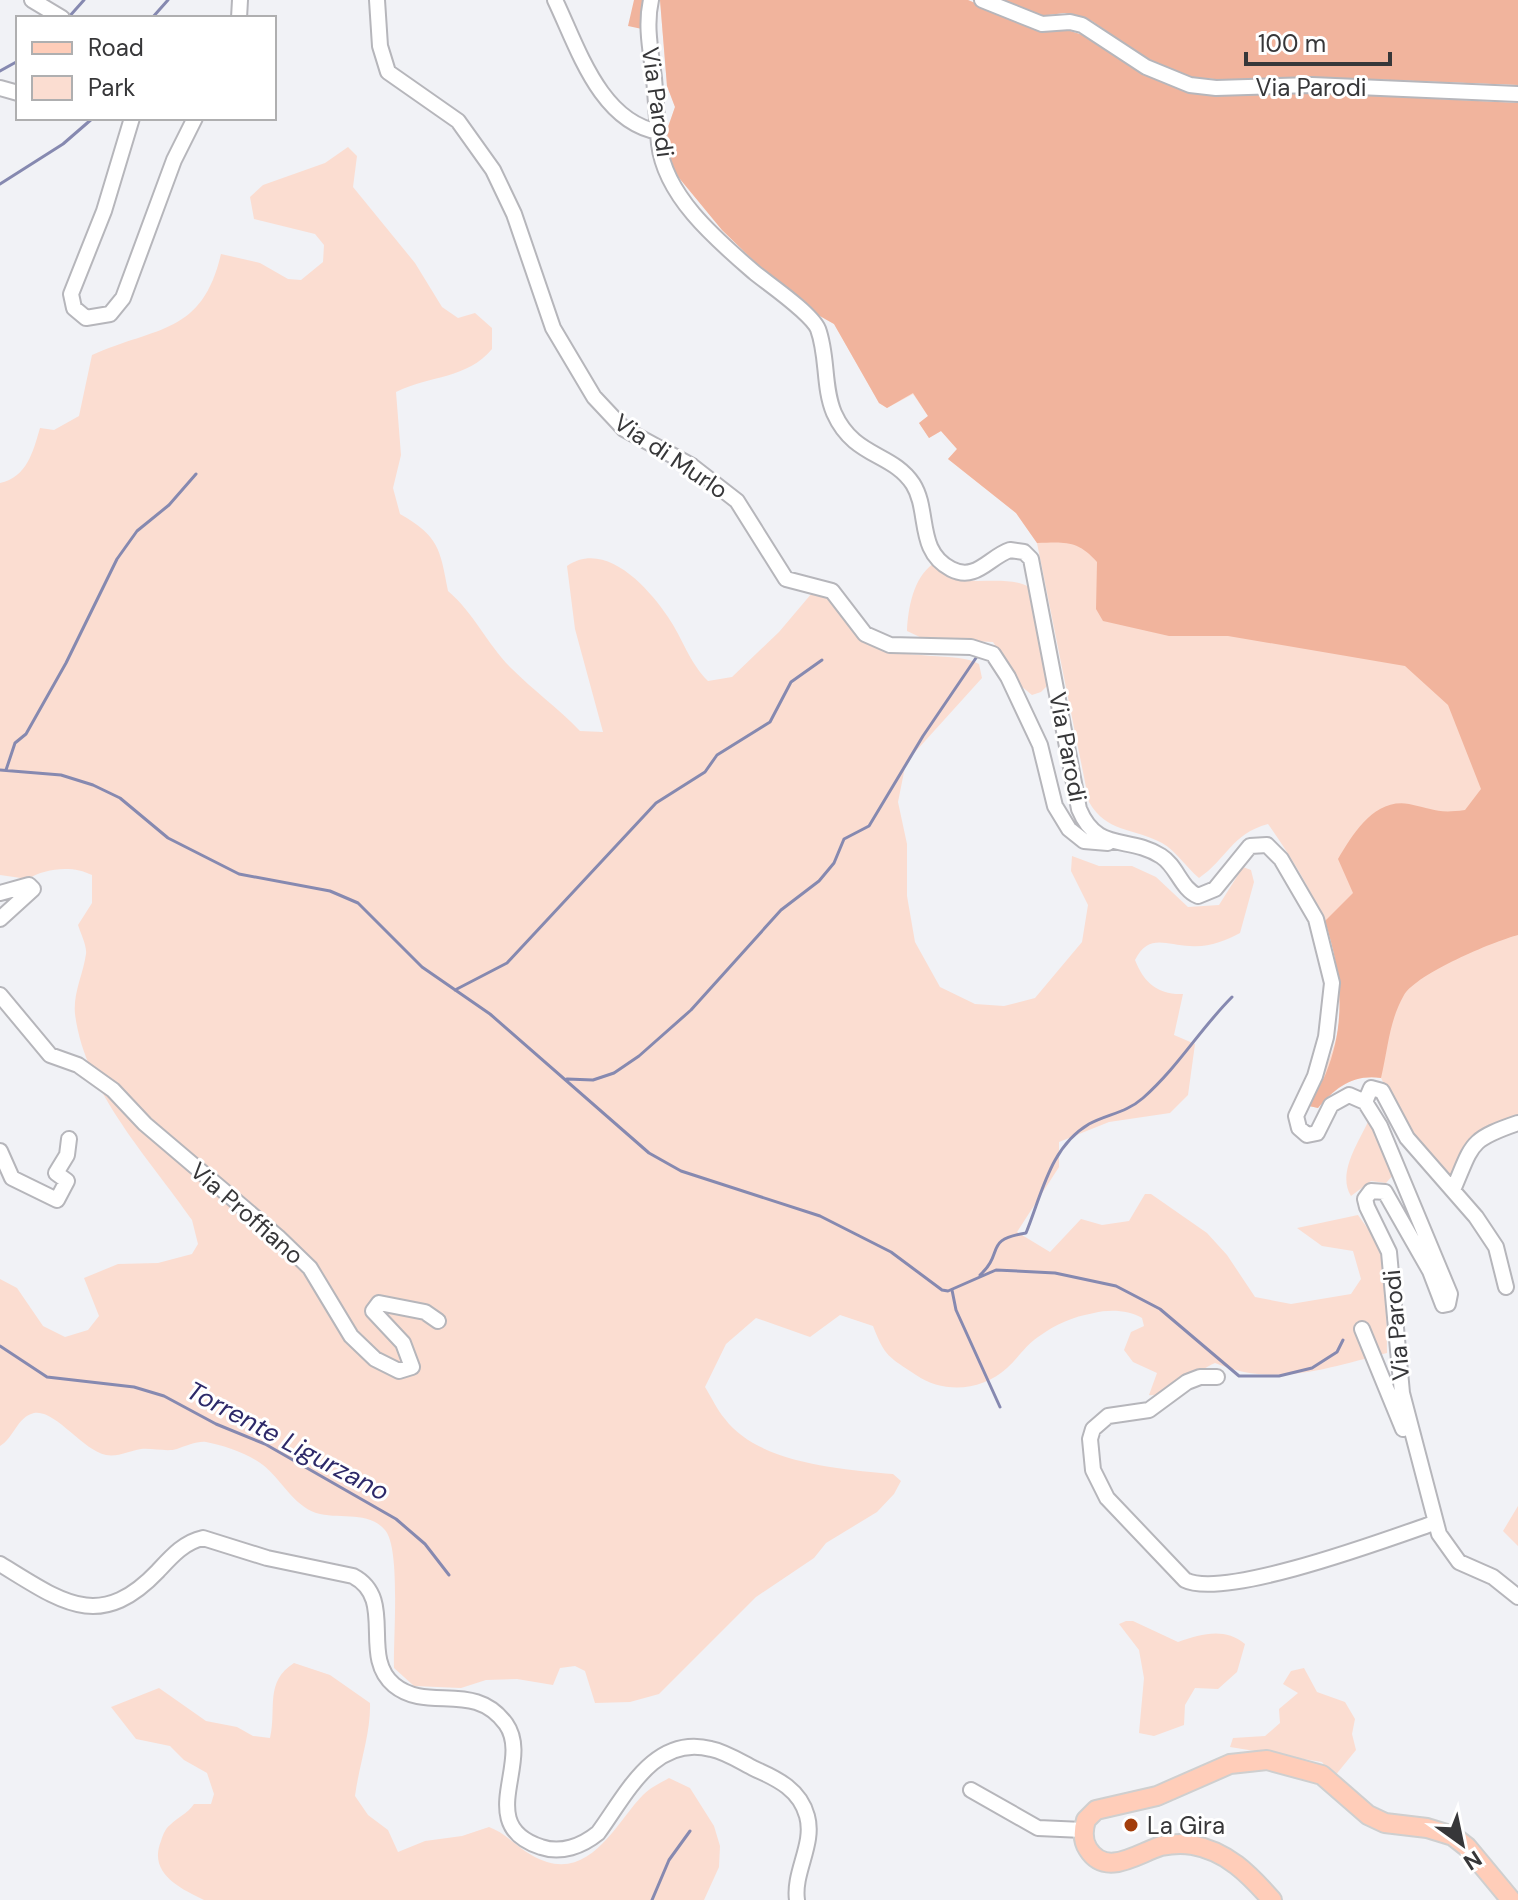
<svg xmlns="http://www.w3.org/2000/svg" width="1518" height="1900" viewBox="0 0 1518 1900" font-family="'DM Sans',sans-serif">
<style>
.green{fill:#fbddd1}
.forest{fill:#f1b49d}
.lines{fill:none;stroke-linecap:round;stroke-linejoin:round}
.stream{stroke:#8689b0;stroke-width:3}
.minor-casing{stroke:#b6b6bb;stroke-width:18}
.major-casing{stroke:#cfcfcf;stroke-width:22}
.minor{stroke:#fff;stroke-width:14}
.major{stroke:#ffcdb9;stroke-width:18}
.poi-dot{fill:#a33e0c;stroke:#fff;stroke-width:3}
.labels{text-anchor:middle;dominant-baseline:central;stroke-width:6;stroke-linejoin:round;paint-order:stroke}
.street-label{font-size:24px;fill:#373739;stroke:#fff}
.poi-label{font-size:24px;fill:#373739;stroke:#fff;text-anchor:start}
.water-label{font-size:26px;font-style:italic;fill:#2d2969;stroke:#fff}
</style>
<rect width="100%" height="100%" fill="#f1f2f6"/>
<path class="green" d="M660 0H968L1040 31 1067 30 1089 37 1157 80 1192 93H1318L1518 103V1119C1475 1122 1466 1143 1451 1177L1405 1125 1381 1078C1353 1074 1335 1088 1318 1108L1309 1106C1318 1080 1332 1061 1338 1030 1351 954 1310 884 1268 824 1231 834 1227 859 1199 878 1186 867 1176 851 1162 843 1132 827 1107 833 1089 802L1037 543 1016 513 948 459 957 449 941 431 929 438 919 423 928 416 913 394 887 408 879 403 834 324 811 311 758 265 722 230 675 173 667 130 675 107 667 86Z
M348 147 357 156 353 187 415 263 442 307 458 318 475 313 492 328V349C467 379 431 375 396 392L401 455 393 488 400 514C439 536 440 549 448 591 474 613 487 644 511 668 533 690 558 708 580 731L603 732 575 629 567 566C605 540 647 586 668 617 683 639 689 662 708 681L732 677 779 632 812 593H819C844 602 847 634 870 645 901 660 960 652 979 664L982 678 906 762 898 802 907 844V896L915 942 940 987 975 1004 1004 1006 1035 998 1082 942 1088 905 1071 871 1072 856 1099 866H1132L1156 877 1188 907 1219 905 1243 867 1251 870 1254 882 1240 933C1226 941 1206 948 1190 946 1165 945 1149 933 1135 960 1144 983 1158 995 1183 994L1174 1035 1195 1044 1188 1095 1170 1113 1109 1122 1059 1142V1167L1017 1232 1050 1252 1081 1219 1102 1225 1129 1221 1145 1194H1151L1207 1233 1227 1255 1255 1297 1291 1304 1351 1294 1361 1279 1353 1251 1322 1246 1297 1228 1358 1215 1381 1247 1386 1270 1387 1353C1327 1368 1275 1388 1215 1363 1197 1371 1163 1398 1149 1395L1157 1373 1133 1362 1124 1350 1131 1332 1144 1326 1142 1318C1129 1310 1109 1309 1094 1313 1072 1317 1056 1324 1038 1337 1026 1345 1018 1358 1007 1368 982 1391 944 1394 916 1375 889 1357 885 1357 873 1326L840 1315 810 1337 756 1318 726 1344 705 1387C712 1398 717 1410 725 1419 759 1464 842 1469 893 1474L901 1481 894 1494 877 1512 826 1543 814 1558 756 1597 659 1694 630 1702 595 1703 585 1671 575 1666 560 1668 553 1685 517 1679 486 1680 461 1688 414 1686 394 1668C393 1640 401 1548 385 1530 368 1510 339 1520 316 1513 293 1505 281 1479 263 1465 249 1454 223 1445 206 1442 197 1441 186 1446 177 1449 167 1452 153 1448 141 1449 129 1451 119 1457 106 1455 82 1450 55 1409 34 1413 17 1417 14 1438 0 1446V1279L17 1288 43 1326 65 1337 88 1330 99 1316 84 1278 118 1264 158 1263 192 1254 198 1244 192 1220C149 1158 85 1092 75 1014 73 993 83 975 86 954 87 946 81 934 78 925L92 903V875C73 865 45 868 28 879L0 875V483C27 477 33 452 40 428L54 430 79 416 92 355C157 326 202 335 221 254L260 263 288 279 301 280 323 262 324 245 315 234 254 219 250 197 263 185 325 163Z
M933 564C956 595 1001 570 1031 588L1049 684 1041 692 1032 695 1021 686 993 642 924 639 907 631C908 609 913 578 933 564Z
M1368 1122 1382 1145 1394 1174 1386 1183 1371 1181 1351 1196C1337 1174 1358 1143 1368 1122Z
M1518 1506V1546L1503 1531Z
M1126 1621H1133L1178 1642C1202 1634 1224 1627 1245 1644L1237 1672 1218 1689 1195 1688 1185 1705 1184 1725 1154 1736 1139 1733 1144 1678 1139 1650 1119 1624Z
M294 1663 330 1675 370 1703C371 1733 359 1765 355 1796L368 1815 388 1830 398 1852 425 1841 462 1836 489 1827C509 1834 521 1854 547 1862 593 1876 618 1820 643 1795 650 1788 660 1783 669 1778L690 1788 714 1826 720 1846 719 1867 704 1900H204C179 1888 148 1873 161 1841 163 1835 165 1829 170 1825 178 1817 187 1814 194 1804H211L214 1794 207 1773 184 1760 170 1746 136 1739 111 1707 159 1688 206 1721 237 1727 253 1736 270 1738C277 1709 264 1682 294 1663Z
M1304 1668 1317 1692 1345 1702 1355 1719 1352 1734 1356 1750 1334 1777 1322 1762 1230 1747 1233 1738 1265 1736 1280 1723 1279 1709 1298 1693 1283 1684 1291 1671Z"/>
<path class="forest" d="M634 0H644L642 29 628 26Z
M660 0H968L1040 31 1067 30 1089 37 1157 80 1192 93H1318L1518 103V935C1492 942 1418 973 1404 995 1389 1021 1388 1049 1381 1078 1353 1074 1335 1088 1318 1108L1309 1106C1313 1094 1322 1084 1326 1073 1347 1022 1341 971 1325 921L1353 893 1338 859C1353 834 1374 798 1409 804 1434 809 1437 814 1465 810L1481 789 1448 705 1405 666 1228 636H1169L1103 621 1096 609 1097 562C1078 540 1065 542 1037 543L1016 513 948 459 957 449 941 431 929 438 919 423 928 416 913 393 887 408 879 403 834 324 811 311 758 265 722 230 675 173 668 154 667 130 675 107 667 86Z
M1002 0H1518V85L1314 77 1227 80 1189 77 1152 63 1092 21 1065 13 1040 16Z"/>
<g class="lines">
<path class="stream" d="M68 18 84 0
M152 18 168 0
M0 71 18 61
M0 184 63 144 93 118
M0 770 61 775 93 785 120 798 168 838 239 874 330 891 358 903 422 967 490 1014 649 1153 681 1171 820 1216 891 1252 942 1290 948 1291 996 1270 1055 1273 1116 1286 1160 1309 1239 1376H1279L1312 1368 1337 1352 1343 1340
M6 770 15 743 26 734 66 663 117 559 137 531 169 505 196 474
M455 990 507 963 656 803 705 772 717 755 770 722 791 682 822 660
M567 1079 593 1080 614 1073 639 1056 691 1010 781 910 819 881 834 863 844 839 869 826 923 736 978 655
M980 1275C1005 1252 983 1240 1026 1233 1042 1194 1050 1147 1089 1124 1107 1114 1126 1113 1143 1098 1179 1066 1200 1029 1232 997
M952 1290 956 1310 1000 1407
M0 1346 47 1377 134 1387 164 1396 216 1424 265 1444 396 1519 425 1544 449 1575
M652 1900 669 1860 690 1831"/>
<g class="minor-casing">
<path id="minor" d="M32 0 62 18
M377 0 380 46 388 72 458 121 493 170 514 214 553 328 594 397 624 429 692 466 737 501 786 579 832 591 865 634 890 645 971 647 993 654 1008 677 1040 745 1055 806 1069 829 1084 841 1108 843
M555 0C578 48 600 122 659 132
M651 0C645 26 651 52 654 78 656 100 657 123 659 144 665 197 718 241 755 273 770 285 811 313 818 329 828 356 823 387 834 413 854 458 892 452 913 484 930 511 916 551 951 569 976 582 989 557 1010 550L1024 552 1031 559 1079 809C1097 853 1128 835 1161 856 1177 866 1181 889 1198 896L1215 889 1250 846 1267 845 1281 859 1316 919 1332 983 1326 1037 1315 1076 1296 1116 1299 1128 1307 1135 1317 1133 1331 1105 1349 1095 1365 1102 1380 1126 1450 1294 1448 1304 1443 1305 1430 1271 1385 1192 1371 1191 1365 1199 1367 1207 1389 1252 1402 1393 1439 1534 1459 1562 1493 1577 1518 1597
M982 0 1042 24 1070 22 1082 25 1146 67 1190 85 1216 88 1312 85 1518 94
M239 18 240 0
M0 88 18 93
M132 118 104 211 71 294 74 308 86 318 110 314 123 298 174 160 195 118
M0 893 29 885 33 889 0 919
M0 995 50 1055 78 1065 113 1090 145 1124 278 1237 310 1268 351 1336 375 1359 399 1371 412 1367 403 1343 373 1311 379 1303 425 1312 438 1321
M1365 1102 1371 1088 1382 1091 1407 1138 1476 1217 1496 1247 1506 1287
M0 1151 12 1178 57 1200 67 1181 56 1173 67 1155 69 1139
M1453 1190C1473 1144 1468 1140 1518 1123
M1362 1329 1403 1429
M1217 1377H1200L1187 1382 1149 1410 1108 1416 1093 1429 1090 1439 1093 1470 1107 1498 1185 1580C1224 1600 1388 1539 1434 1523
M0 1564C61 1601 99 1633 158 1571 171 1557 184 1542 203 1538L267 1558 353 1576C397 1599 359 1656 394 1685 428 1713 474 1680 506 1724 533 1762 473 1825 541 1847 561 1854 582 1846 598 1833 626 1795 654 1734 711 1749 726 1752 741 1762 755 1769 778 1779 800 1790 807 1816 815 1844 793 1872 797 1900
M971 1790 1038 1828 1083 1830"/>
</g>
<g class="major-casing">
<path id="major" d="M1272 1900C1249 1874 1227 1851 1192 1845 1182 1843 1171 1844 1161 1846 1138 1853 1106 1878 1088 1849 1082 1840 1083 1830 1086 1820L1096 1810 1157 1796 1230 1764 1267 1760 1322 1775 1368 1815 1385 1823 1427 1828 1453 1836 1467 1847 1511 1900"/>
</g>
<use href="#minor" class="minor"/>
<use href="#major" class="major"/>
</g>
<circle class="poi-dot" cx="1131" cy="1825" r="8"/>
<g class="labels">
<g class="street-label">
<text x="1311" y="87">Via Parodi</text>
<text transform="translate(658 102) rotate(82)">Via Parodi</text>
<text transform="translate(671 456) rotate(34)">Via di Murlo</text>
<text transform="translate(1068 747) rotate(79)">Via Parodi</text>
<text transform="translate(247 1213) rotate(41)">Via Proffiano</text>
<text transform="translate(1396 1325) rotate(-95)">Via Parodi</text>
</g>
<g class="poi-label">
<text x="1147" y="1825">La Gira</text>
</g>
<g class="water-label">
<text transform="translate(288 1441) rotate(28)">Torrente Ligurzano</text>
</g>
</g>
<rect x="16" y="16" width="260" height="104" fill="#ffffff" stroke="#afafb0" stroke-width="2"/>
<rect x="32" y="42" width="40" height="12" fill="#ffcdb9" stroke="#afafb0" stroke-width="2"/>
<text x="88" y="56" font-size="24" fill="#373739">Road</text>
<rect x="32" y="76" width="40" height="24" fill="#fbddd1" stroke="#afafb0" stroke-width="2"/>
<text x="88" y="96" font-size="24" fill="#373739">Park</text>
<g transform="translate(1462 1844) rotate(147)" stroke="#ffffff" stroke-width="6" paint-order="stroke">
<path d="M0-6L14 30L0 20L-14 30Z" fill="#373739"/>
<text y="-12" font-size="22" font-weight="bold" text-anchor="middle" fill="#373739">N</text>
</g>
<path d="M1246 52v12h144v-12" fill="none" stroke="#373739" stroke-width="4"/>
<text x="1258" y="52" font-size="24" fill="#373739" stroke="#ffffff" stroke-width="6" paint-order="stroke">100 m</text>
</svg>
